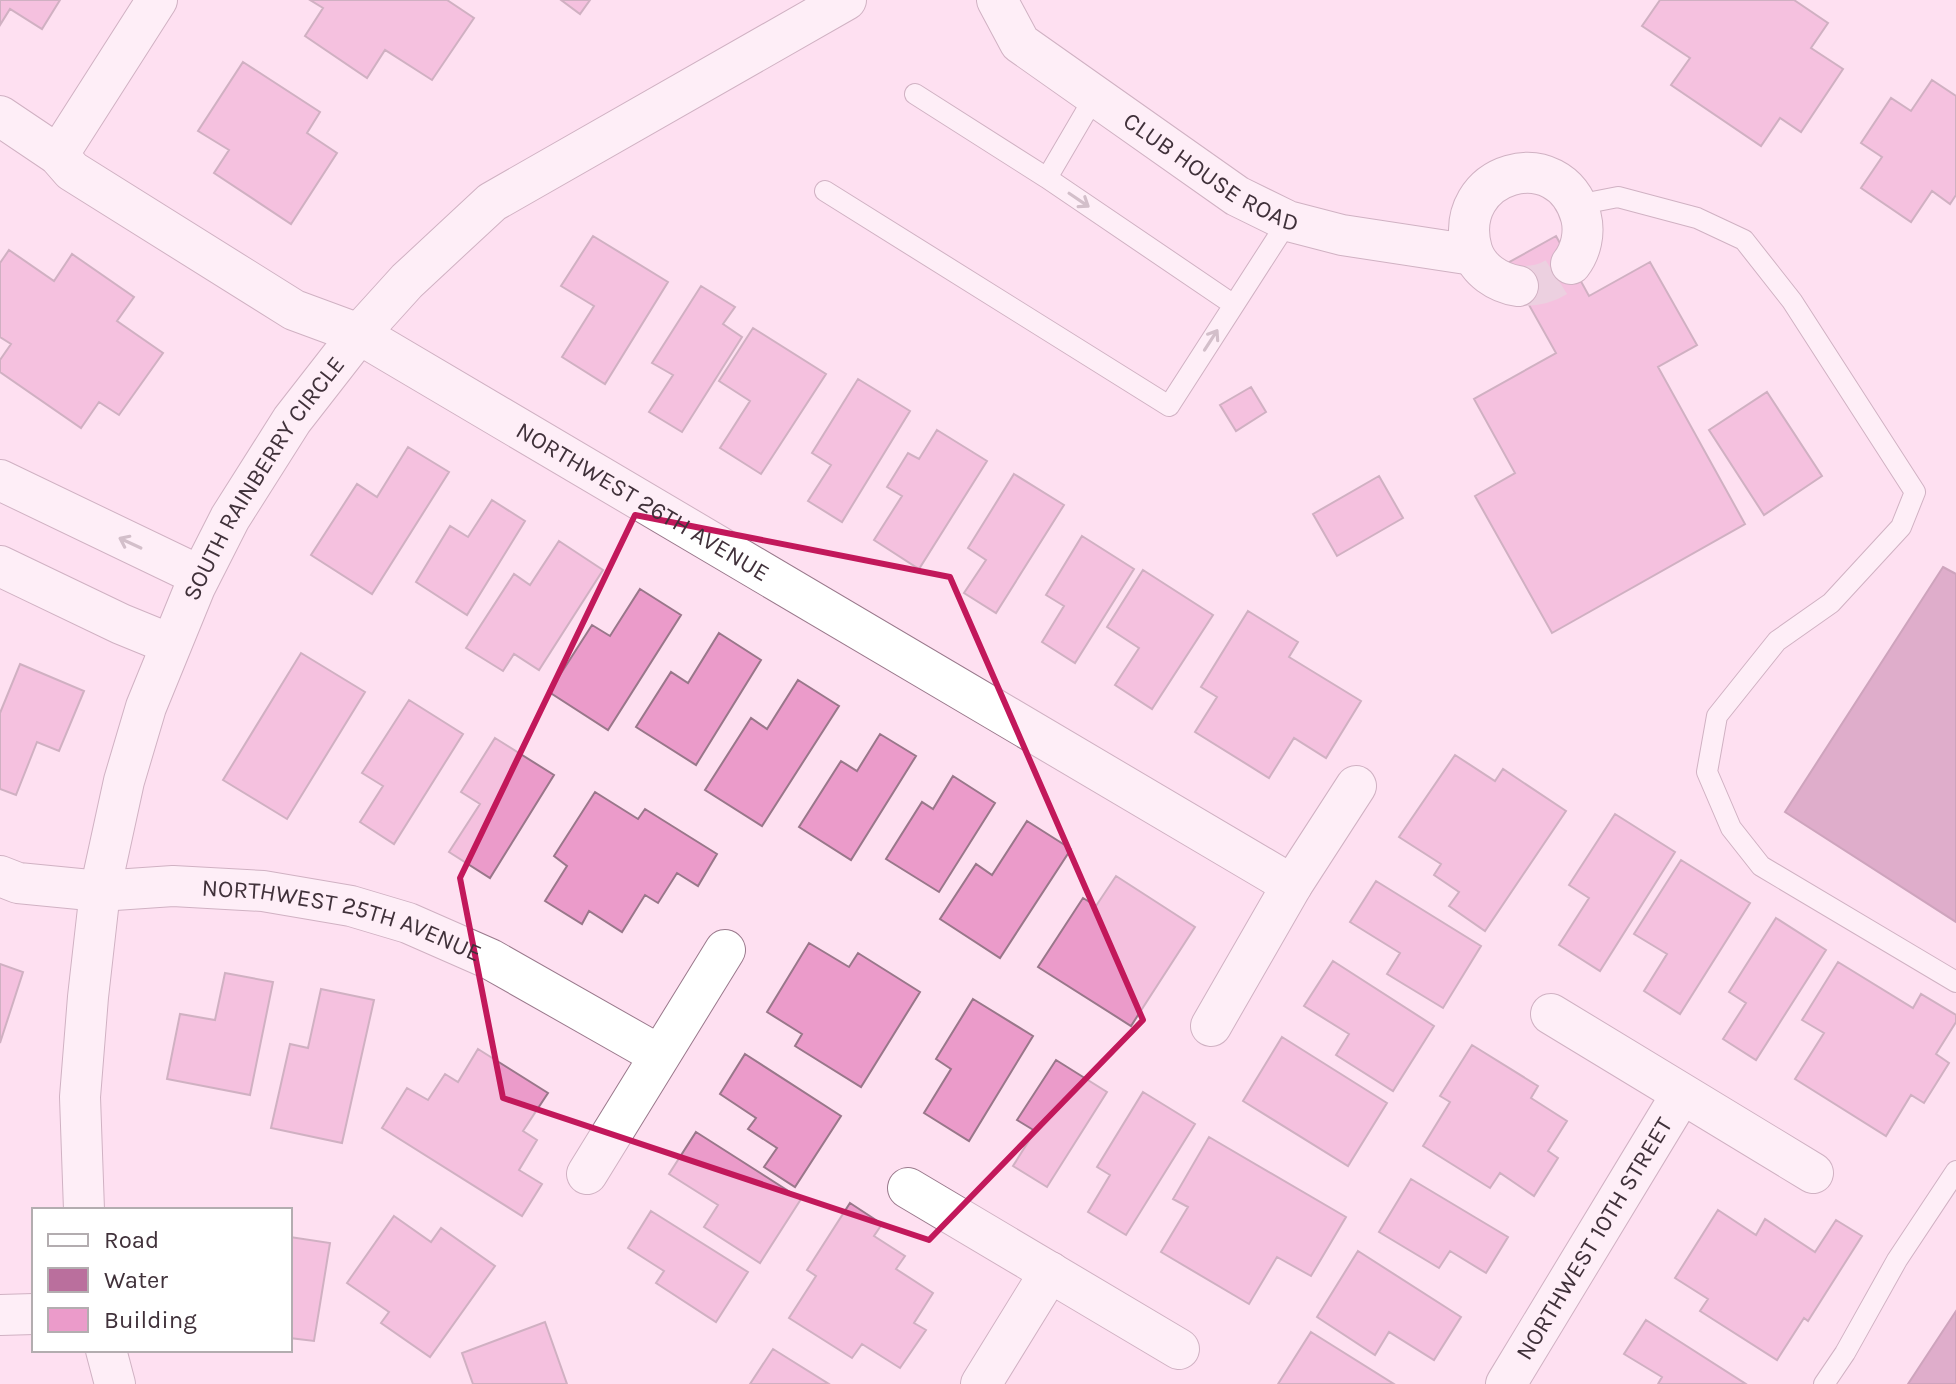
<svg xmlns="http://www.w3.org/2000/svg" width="1956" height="1384" viewBox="0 0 1956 1384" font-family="Karla,sans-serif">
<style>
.water{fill:#ba6f9d;stroke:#955c7f;stroke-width:2}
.building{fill:#eb9bca;stroke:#99778a;stroke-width:2}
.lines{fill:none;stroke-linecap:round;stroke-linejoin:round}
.minor-tunnel{stroke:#d8bdcc;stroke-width:40;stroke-dasharray:40 20;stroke-linecap:butt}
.service-casing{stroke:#9a798c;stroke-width:22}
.minor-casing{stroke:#9a798c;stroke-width:42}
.service{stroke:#fff;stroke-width:20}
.minor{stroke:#fff;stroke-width:40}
.oneway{stroke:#a0989c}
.marked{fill:none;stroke:#c2185b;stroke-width:6;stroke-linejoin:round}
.labels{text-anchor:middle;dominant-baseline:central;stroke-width:7;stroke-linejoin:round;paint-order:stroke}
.street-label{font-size:24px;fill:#40313a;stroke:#fff}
</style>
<rect width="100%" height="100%" fill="#fee0f1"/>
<path class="water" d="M1943 567 1956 574V922L1785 812Z
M1956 1311V1384H1908Z"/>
<path class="building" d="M0 0H60L42 29 10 9 0 25Z
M310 0H447L474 18 432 80 385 50 367 78 305 36 323 8Z
M561 0H590L580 14Z
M1660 0H1794L1828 23 1811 48 1843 69 1801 132 1780 118 1761 146 1671 85 1690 58 1642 26Z
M243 62 320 112 307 133 337 153 291 224 214 173 229 150 198 131Z
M1932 80 1956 96V195L1950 204 1932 191 1911 222 1861 188 1882 157 1861 143 1891 98 1911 111Z
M593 236 668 282 605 384 562 357 594 306 561 286Z
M1556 236 1589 296 1650 262 1697 345 1658 367 1745 524 1552 633 1475 496 1515 473 1474 399 1556 353 1506 264Z
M9 250 54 281 72 254 134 297 117 321 163 353 119 415 99 402 81 428 0 372V360L11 344 0 337V263Z
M701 286 735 307 723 324 742 337 682 432 649 412 673 375 652 363Z
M753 328 826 374 761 474 720 448 750 401 719 381Z
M858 379 910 411 842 522 808 501 831 465 812 453Z
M1251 387 1266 412 1236 431 1220 405Z
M1767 392 1822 476 1764 515 1709 430Z
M937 430 987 461 919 569 874 540 902 496 887 487 908 453 919 459Z
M408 447 449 472 372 594 311 555 357 484 377 497Z
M1014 474 1064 505 996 613 964 593 986 560 968 548Z
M1379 476 1403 518 1337 556 1313 514Z
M492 500 525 521 467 615 416 582 450 526 468 537Z
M1082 536 1134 569 1075 663 1042 642 1064 606 1046 595Z
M559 541 603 570 539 670 514 654 503 671 466 648 514 574 530 585Z
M1143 570 1213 615 1152 709 1115 685 1139 648 1107 627Z
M640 589 681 615 608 730 549 692 592 625 610 636Z
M1248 611 1298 642 1289 657 1361 701 1326 758 1294 738 1269 778 1195 732 1217 697 1201 687Z
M719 633 761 660 696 765 636 727 671 672 688 683Z
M301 653 365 692 287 819 223 780Z
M20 664 84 691 59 751 37 742 16 795 0 789V713Z
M798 680 839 706 762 826 705 790 751 718 767 729Z
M409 700 463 734 394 844 360 822 383 786 362 773Z
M880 734 916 756 851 860 799 827 841 761 857 771Z
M495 738 554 775 490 878 449 852 480 804 461 792Z
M1455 755 1495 781 1503 769 1566 811 1485 931 1449 906 1459 892 1434 875 1441 864 1399 837Z
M953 776 995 803 939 892 886 859 922 802 933 809Z
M595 792 638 819 645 809 717 854 698 886 677 873 658 903 645 895 622 932 589 911 582 924 545 901 567 866 554 856Z
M1615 814 1675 852 1600 971 1559 945 1589 898 1569 885Z
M1027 821 1071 849 1000 958 940 919 976 864 992 875Z
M1681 860 1750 903 1680 1014 1644 991 1667 954 1634 934Z
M1116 876 1195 927 1131 1026 1038 967 1083 898 1096 906Z
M1376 881 1481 946 1443 1008 1387 974 1400 953 1350 922Z
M1776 918 1826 950 1756 1060 1723 1039 1746 1003 1729 992Z
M809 943 849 967 858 953 920 992 861 1087 795 1046 802 1034 767 1012Z
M1333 961 1434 1026 1393 1091 1336 1055 1349 1034 1304 1006Z
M1838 962 1913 1008 1921 994 1956 1015V1022L1936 1054 1949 1063 1924 1103 1911 1095 1886 1136 1795 1079 1824 1033 1802 1020Z
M0 964 23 972 0 1043Z
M225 973 273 982 250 1095 167 1079 180 1014 215 1020Z
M321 989 374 1000 342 1143 271 1128 290 1044 308 1048Z
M973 999 1033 1036 969 1141 924 1113 951 1069 936 1059Z
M1282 1037 1387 1103 1348 1166 1243 1101Z
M1472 1045 1538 1086 1531 1098 1567 1121 1548 1151 1558 1158 1534 1196 1500 1173 1490 1188 1423 1146 1450 1102 1440 1096Z
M478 1049 548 1093 523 1131 537 1140 519 1170 542 1184 522 1216 382 1128 407 1088 428 1100 445 1074 458 1082Z
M745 1054 841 1116 795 1187 764 1167 777 1148 748 1129 756 1118 720 1094Z
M1056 1060 1107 1092 1047 1187 1013 1166 1035 1131 1017 1120Z
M1143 1092 1195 1124 1126 1235 1088 1212 1110 1175 1097 1167Z
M696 1132 801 1199 760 1263 704 1227 718 1205 669 1174Z
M1209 1137 1346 1217 1311 1276 1277 1257 1249 1304 1161 1252 1188 1207 1173 1199Z
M1411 1179 1508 1237 1486 1273 1450 1251 1439 1268 1379 1232Z
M850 1203 882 1224 874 1236 905 1256 896 1269 933 1293 914 1323 926 1330 900 1368 862 1344 852 1358 789 1318 816 1276 807 1270Z
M1718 1210 1756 1235 1765 1219 1815 1252 1836 1220 1862 1236 1808 1321 1804 1318 1777 1360 1700 1311 1708 1299 1675 1278Z
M651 1211 748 1272 716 1322 656 1283 664 1271 628 1248Z
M394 1216 431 1242 441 1228 495 1266 430 1357 381 1323 389 1312 347 1283Z
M290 1237 330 1243 314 1341 290 1338Z
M1358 1251 1461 1317 1434 1360 1389 1332 1375 1355 1317 1317Z
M1646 1320 1746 1384H1658L1662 1377 1624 1354Z
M545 1322 567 1384H473L462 1353Z
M1311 1332 1394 1384H1278Z
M773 1349 829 1384H750Z"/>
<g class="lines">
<path class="minor-tunnel" d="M1518 286C1540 287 1557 281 1571 264"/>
<g class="service-casing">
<path id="service" d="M915 94 1047 178
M1095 96 1047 178 1234 305
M825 191 1169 406 1288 221
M1577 205 1618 197 1697 218 1744 240 1792 301 1915 492 1901 527 1831 603 1777 641 1717 716 1707 772 1731 828 1761 866 1956 982
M1824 1384 1845 1353 1897 1260 1956 1171"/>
</g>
<g class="minor-casing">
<g id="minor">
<path id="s1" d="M997 0 1020 43 1237 196 1288 221 1342 235 1473 255"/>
<path id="s2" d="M0 116 58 155 72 171 294 310 359 334 1292 885"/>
<path d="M58 155 157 0"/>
<path d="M1518 286C1498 283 1478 270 1472 250 1450 172 1560 140 1581 217 1585 233 1581 251 1571 264"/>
<path d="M0 480 200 576"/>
<path d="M0 566 121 624 170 644"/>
<path id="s3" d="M0 876 18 883 100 891 173 886 263 891 351 906 408 923 490 959 659 1055"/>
<path d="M1551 1014 1813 1173"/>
<path d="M1211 1026 1292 885 1356 786"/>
<path d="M587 1174 725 950"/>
<path d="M908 1188 1179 1349"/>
<path id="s4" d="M84 1210 80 1097 88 997 100 891 124 781 146 707 195 587 230 518 292 420 359 334 407 281 492 202 846 0"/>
<path d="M0 1315 34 1314"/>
<path d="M106 1350 115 1384"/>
<path d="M981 1384 1050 1272"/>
<path id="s5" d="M1506 1384 1681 1095"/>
</g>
</g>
<use href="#service" class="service"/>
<use href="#minor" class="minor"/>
</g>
<defs><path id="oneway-shaft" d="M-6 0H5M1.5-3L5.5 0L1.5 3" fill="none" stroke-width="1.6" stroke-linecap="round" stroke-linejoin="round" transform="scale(2)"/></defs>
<g class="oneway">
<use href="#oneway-shaft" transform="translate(1079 200) rotate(34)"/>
<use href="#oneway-shaft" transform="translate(1211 340) rotate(-57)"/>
<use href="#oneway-shaft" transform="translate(130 543) rotate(-155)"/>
</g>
<path d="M0 0H1956V1384H0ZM635 515 950 577 1143 1020 929 1240 503 1098 460 878Z" fill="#fee0f1" fill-opacity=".55" fill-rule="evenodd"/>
<path class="marked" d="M635 515 950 577 1143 1020 929 1240 503 1098 460 878Z"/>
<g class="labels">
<g class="street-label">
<text stroke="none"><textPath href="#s1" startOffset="280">CLUB HOUSE ROAD</textPath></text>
<text stroke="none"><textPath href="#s4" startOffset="768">SOUTH RAINBERRY CIRCLE</textPath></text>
<text stroke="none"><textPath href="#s2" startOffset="752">NORTHWEST 26TH AVENUE</textPath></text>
<text stroke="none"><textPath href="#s3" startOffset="348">NORTHWEST 25TH AVENUE</textPath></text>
<text stroke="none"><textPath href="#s5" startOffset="170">NORTHWEST 10TH STREET</textPath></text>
</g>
</g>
<rect x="32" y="1208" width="260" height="144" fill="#ffffff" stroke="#b3adb0" stroke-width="2"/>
<rect x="48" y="1234" width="40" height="12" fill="#ffffff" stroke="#b3adb0" stroke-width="2"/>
<text x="104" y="1248" font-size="24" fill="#40313a">Road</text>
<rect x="48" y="1268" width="40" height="24" fill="#ba6f9d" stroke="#b3adb0" stroke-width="2"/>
<text x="104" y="1288" font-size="24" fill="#40313a">Water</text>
<rect x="48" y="1308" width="40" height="24" fill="#eb9bca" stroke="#b3adb0" stroke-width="2"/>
<text x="104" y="1328" font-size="24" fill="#40313a">Building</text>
</svg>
